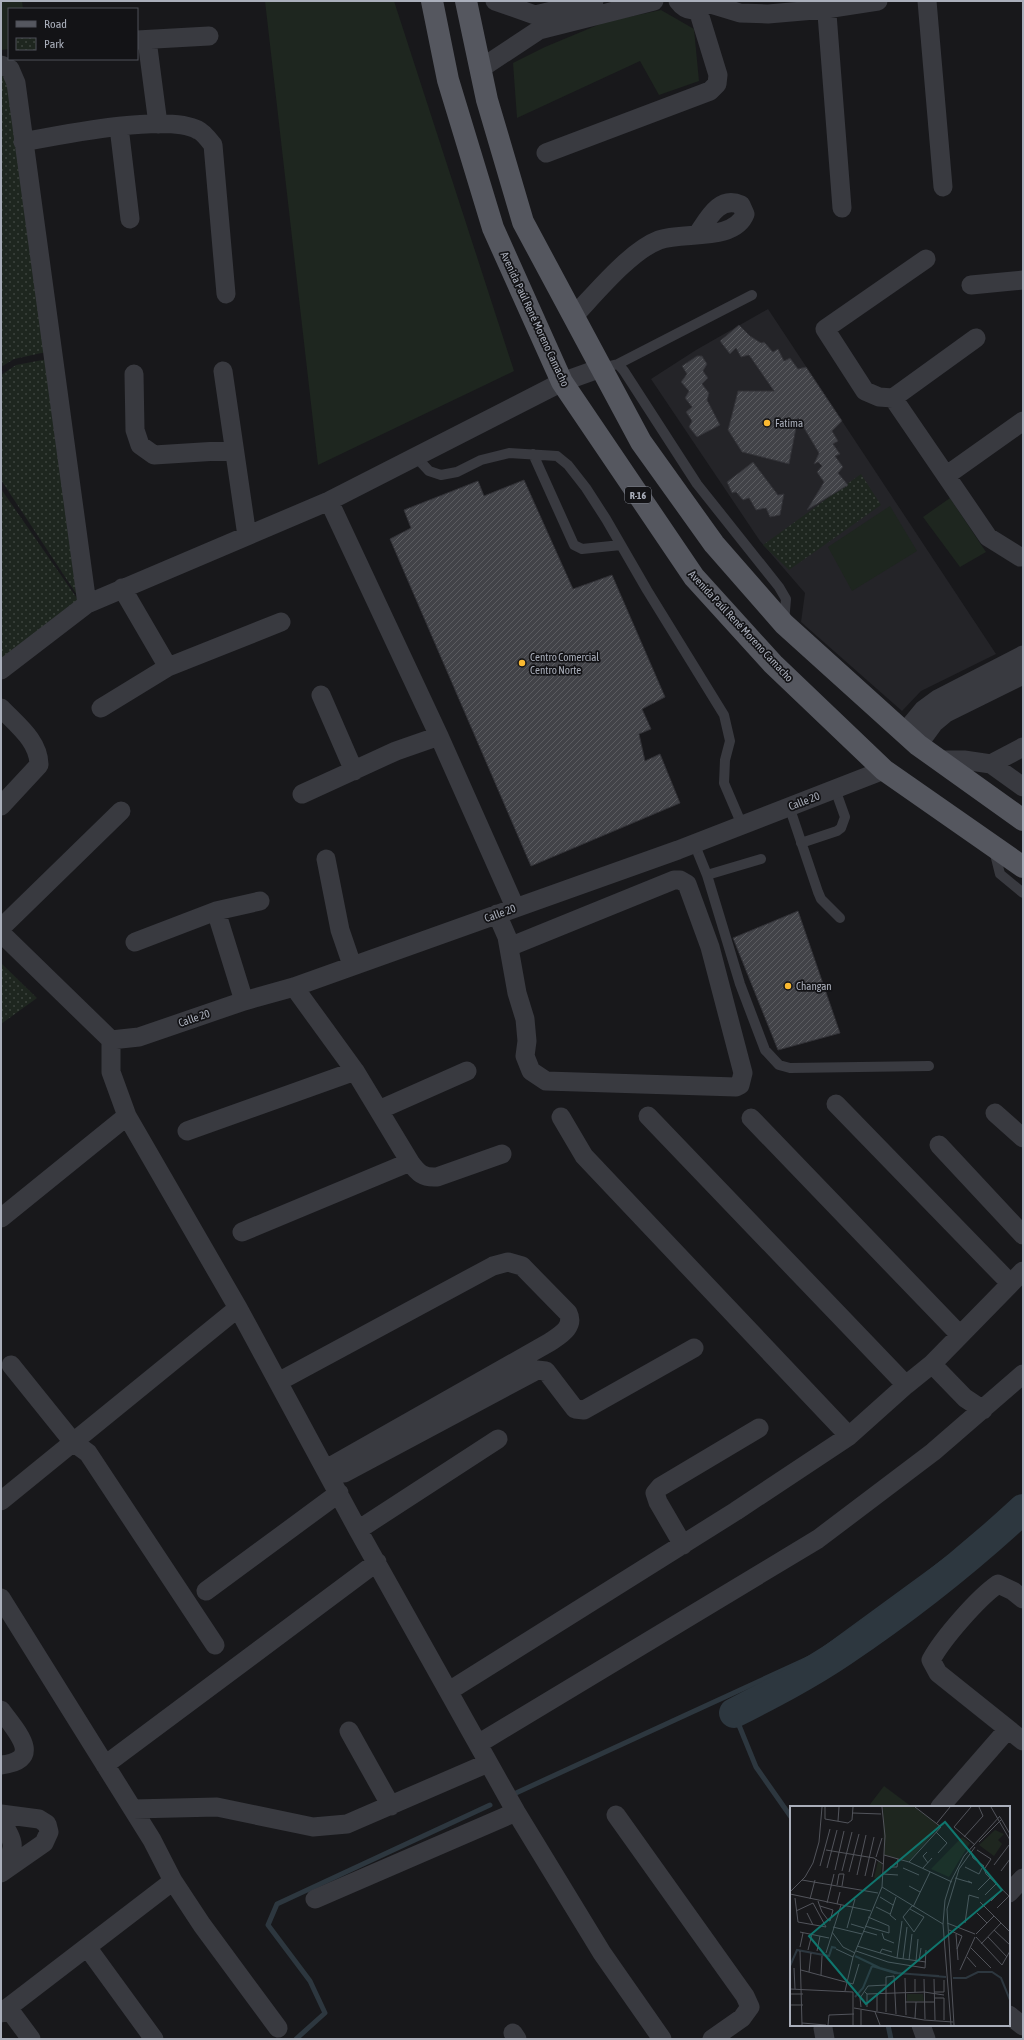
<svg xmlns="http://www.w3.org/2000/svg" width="1024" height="2040" viewBox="0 0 1024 2040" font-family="'Asap Condensed',sans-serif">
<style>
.built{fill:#242428}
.green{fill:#1e261f}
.park{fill:url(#park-dots)}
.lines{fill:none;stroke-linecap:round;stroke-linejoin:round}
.stream{stroke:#2d373f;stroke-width:5}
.river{stroke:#2d373f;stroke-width:30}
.building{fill:url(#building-hatch);stroke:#323237}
.service{stroke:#393a40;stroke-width:10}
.minor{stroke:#393a40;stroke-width:19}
.primary{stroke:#55575f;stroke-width:22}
.poi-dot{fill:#fab931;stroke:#131316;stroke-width:1.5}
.labels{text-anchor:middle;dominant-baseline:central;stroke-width:3.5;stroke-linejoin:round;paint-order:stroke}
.shield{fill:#131316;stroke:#7d808a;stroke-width:1}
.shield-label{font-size:10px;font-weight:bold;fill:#aaafbb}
.street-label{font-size:11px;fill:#aaafbb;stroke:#131316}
.poi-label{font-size:11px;fill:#aaafbb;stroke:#131316;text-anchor:start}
.inset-river{fill:none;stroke:#2d373f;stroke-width:2}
.inset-road{fill:none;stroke:#52545b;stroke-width:1}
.view{fill:#0f766e;fill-opacity:0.15;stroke:#0f766e;stroke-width:2}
.inset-edge{fill:none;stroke:#aaafbb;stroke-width:2}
</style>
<defs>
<pattern id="park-dots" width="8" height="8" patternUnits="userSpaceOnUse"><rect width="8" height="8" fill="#1e261f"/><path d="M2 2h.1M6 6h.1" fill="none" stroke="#3c433e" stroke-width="1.8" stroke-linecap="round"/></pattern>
<pattern id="building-hatch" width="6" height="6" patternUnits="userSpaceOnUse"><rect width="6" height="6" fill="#424348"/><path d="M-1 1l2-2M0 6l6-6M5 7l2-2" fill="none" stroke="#5b5c60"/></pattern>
</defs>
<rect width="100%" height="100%" fill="#18181b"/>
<path class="built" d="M768 309 996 654 921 691 902 711 801 622 805 593 760 541 651 379 696 350Z"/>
<path class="green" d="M1 1H22L23 9H9V49L1 50Z
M265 1H394L514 371 318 465Z
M661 10 694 29 699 81 659 95 640 61 517 118 513 63 545 47 605 22Z
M950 498 986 552 960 567 923 517Z
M890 506 917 551 852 591 828 547Z
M884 1786 912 1807H868Z"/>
<path class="park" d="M1 70 10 77 46 352 14 359 1 367Z
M48 359 83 604 1 480V375L16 365Z
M861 474 881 505 789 570 763 545Z
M1 489 81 604 1 664Z
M1 963 37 998 1 1024Z"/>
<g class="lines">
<path class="stream" d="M734 1713 756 1767 791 1817
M516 1793 816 1655 991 1527 1023 1497
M888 2025 891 2039
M296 2039 325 2013 310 1981 268 1925 277 1904 490 1805"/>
<path class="river" d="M734 1713C771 1694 808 1675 842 1652 906 1609 967 1561 1023 1509"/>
</g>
<path class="building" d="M739 325 750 336 761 343 764 342 773 352 778 349 784 361 790 358 798 369 806 367 842 421 832 431 838 441 833 444 840 454 835 456 843 467 838 473 848 485 807 510 824 482 817 472 822 466 818 462 814 464 819 453 798 418 789 464 742 452 728 430 738 391H774L749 355 741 357 736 348 730 354 720 341Z
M697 356H702L707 364 703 371 708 378 702 384 709 393 707 400 720 425 697 437 689 427 692 421 686 412 692 407 685 398 689 391 681 382 687 374 682 366Z
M753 462 778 495 784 494 780 515 770 517 766 508 756 510 749 498 743 500 736 492 732 493 727 482Z
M524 480 573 589 612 575 665 697 642 709 651 729 639 734 645 761 660 754 680 803 531 866 390 539 411 528 404 510 478 481 484 496Z
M798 911 840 1033 778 1050 733 938Z"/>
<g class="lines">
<path class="service" d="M618 364 752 295
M601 368 618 364 624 371 697 484 779 587 786 599 784 622
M533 454 574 545 582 549 621 545
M416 457 429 471 441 475 457 472 481 460 509 453 557 456 568 465 586 488 606 519 647 590 724 715 730 741 725 760 724 783 742 825
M789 806 818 892 821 899 840 918
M694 843 707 875 740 984 765 1050 779 1065 790 1068 929 1066
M801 843 837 831 841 828 845 817 835 789
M994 850 1000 874 1023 893
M707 875 761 859"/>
<path class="minor" d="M495 1 535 15 594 1
M678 1C686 12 699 14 708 2
M826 1 842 208
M927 1 943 187
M707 3 740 13 768 14 826 9 878 1
M137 40 209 36
M147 40 158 124
M1 65 10 69 16 83 87 604
M480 69 539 30 654 1
M119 127 130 219
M23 142C60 135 166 113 198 130 203 132 209 140 213 145L226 294
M546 153 710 91 717 84 718 75 698 10
M926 259 825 329 865 391 879 397 893 398 988 537 1020 557
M971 285 1023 280
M573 317C595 294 630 251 659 240 683 231 734 242 745 214L741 205C719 195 708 219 697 235
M223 371 247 536
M134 374 135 430 140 445 154 455 234 450
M893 398 976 338
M947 475 1023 421
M329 501 439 736 515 907
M122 588 168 667
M1 670 87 604 329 501 562 382 601 368
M321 695 354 771
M1 708C17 725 39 741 39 765L1 806
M101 708 168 667 281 622
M904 733 923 710 938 699 1023 655
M918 745 934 723 946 713 1023 675
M938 760H964L991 764 1023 787
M991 764 1023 747
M302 794 396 751 439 736
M326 859 340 930 352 965
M216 911 244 1001
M497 914 507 937 517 993 525 1019 527 1041 525 1056 531 1071 546 1081 736 1087 740 1085 743 1073 710 947 687 884 680 880H674L509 947
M1 928 121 811
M1 933 111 1040V1072L127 1116 238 1308 358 1530 516 1812 602 1953 662 2039
M135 942 216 911 260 901
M294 987 355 1071 410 1162C418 1173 423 1178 437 1177L502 1154
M111 1040 139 1037 244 1001 294 987 678 850 884 770
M836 1104 1010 1283
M379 1110 467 1071
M995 1113 1023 1138
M648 1116 906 1385
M561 1117 584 1156 849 1436
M751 1118 959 1334
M187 1131 355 1071
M939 1145 1023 1235
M1 1218 127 1116
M242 1232 410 1162
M932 1364 965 1398 983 1410
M11 1365 73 1442 88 1453 215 1645
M278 1382 493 1266 508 1262 522 1266 568 1313C575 1327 560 1335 550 1342L326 1469
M344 1473 537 1370 546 1371 575 1409 584 1410 694 1348
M1 1501 238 1308
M358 1530 498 1439
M683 1545 658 1502 655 1493 660 1487 759 1428
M206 1591 339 1493
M1 1598 152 1840 173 1881 202 1925 278 2028
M1023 1599 1013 1591 998 1584C978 1598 943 1638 931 1660L938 1673 1023 1741
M449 1691 736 1511 849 1436 906 1385 932 1364 1023 1271
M1 1710C16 1731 45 1760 1 1765
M349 1731 391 1806
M478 1744 818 1539 933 1452 1023 1374
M105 1765 377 1562
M940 1807 1008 1729
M133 1809 217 1807 313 1827 347 1824 488 1763
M1 1814 39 1819 47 1824 49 1832 44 1843 1 1873
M616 1815 745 1996 750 2007 742 2018 712 2039
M1 1821C15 1842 17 1849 1 1869
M1009 1893 1023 1878
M315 1899 516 1812
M87 1947 154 2039
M8 2008 31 2039
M1 2013 173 1881
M1009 2015 1023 2026
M921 2025 926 2039
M823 2028 825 2039
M513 2033 517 2039"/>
<path class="primary" d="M432 1 448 80 493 228 562 382 694 577 773 664 884 770 1023 867
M466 1 487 100 523 222 641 442 714 544 784 624 918 745 1023 820"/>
</g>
<g class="poi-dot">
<circle cx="767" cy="423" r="4"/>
<circle cx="522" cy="663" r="4"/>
<circle cx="788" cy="986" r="4"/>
</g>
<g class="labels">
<rect class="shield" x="625" y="487" width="26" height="16" rx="3"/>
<g class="shield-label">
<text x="638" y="495">R-16</text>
</g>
<g class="street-label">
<text transform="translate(535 319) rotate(65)">Avenida Paúl René Moreno Camacho</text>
<text transform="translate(741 626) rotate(47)">Avenida Paúl René Moreno Camacho</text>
<text transform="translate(804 801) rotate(-21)">Calle 20</text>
<text transform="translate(500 913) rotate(-20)">Calle 20</text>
<text transform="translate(194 1018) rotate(-19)">Calle 20</text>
</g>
<g class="poi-label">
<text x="775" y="423">Fatima</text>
<text x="530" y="657">Centro Comercial<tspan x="530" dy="13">Centro Norte</tspan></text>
<text x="796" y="986">Changan</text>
</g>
</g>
<g transform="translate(790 1806)">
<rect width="220" height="220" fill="#18181b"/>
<path d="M205 24 214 28 208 34 212 38 204 50 189 39ZM172 31 180 37 159 71 141 63Z" fill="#1e261f"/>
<path d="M93 1H124L150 20 119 55 94 49ZM88 55 92 58 90 74 84 72ZM117 188H133L134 195H117Z" fill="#1e261f"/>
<path class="inset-river" d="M65 150 90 162 108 167 156 171M0 160 7 144 39 150 42 141 46 142M82 160 105 167 149 170M163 172H176L188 166H202L211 172 220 194M65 191 73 182 82 160"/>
<path class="inset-road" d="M35 1V13L58 17 62 14 63 1M181 1 164 21 185 39M201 1 220 34M63 7 91 8M210 11 220 28M48 15 49 1M147 17 160 1M146 26 157 37 148 47M174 31 193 10 189 1M189 36 212 13M36 44 84 52 93 58M187 44 201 53 195 62M137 46 133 50 138 57M181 46 183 52 194 60M94 49 119 56 162 76M86 51 92 32M119 56 151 21 125 1M204 59 219 39M30 60 40 23M193 60 196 68 220 91M100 61H107L108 53M175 61 189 68 192 62M37 62 47 24M113 62 129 69M133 62 142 52M45 64 54 25M52 65 62 26M211 65 220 53M59 66 69 28M93 68 108 69M67 69 76 29M75 70 84 31M82 71 86 53M165 72 182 77 178 75M12 74 88 87M47 79 49 68H54L52 80M119 80 130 86M92 81 153 118M188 84 201 71M0 86 15 71 23 57 29 36 32 1M0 88 81 105M195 89 207 77M90 91 103 99M106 91 100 109 106 114M5 92 8 116 36 121M20 93 25 74M28 95 29 98 32 106 38 114 40 115 43 104 30 100M201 95 213 83M190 96 220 126M37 97 44 68M47 98 50 86M86 101 100 108M123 101 140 66M207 102 220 89M120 103 134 111 124 126 113 111 122 100M6 105 23 97 36 121M17 107 23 119M187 107 197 117M157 117 185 128M175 117 179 89 189 92M61 118 74 122M75 120 99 127V120L78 111M43 121 72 128M57 122 65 93M159 124 172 130 167 143M204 124 220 139M73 125 87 129M10 126 39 132M42 126 53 141 65 147M92 127 94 133 104 137M166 128 168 154M186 128 204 110M186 131 212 159 220 145M198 131 217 151M191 138 211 117M67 140 107 152 136 156M10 141 13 127M181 142 201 162M46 143 63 151M18 144 22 128M10 145 12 219M27 145 30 130M66 145 98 156 135 162 136 144M36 147 51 99M90 147 92 143 102 146M177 151 186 161M107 152 112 115M113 153 117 121M119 154 122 128M126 155 128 133M129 155 131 142M4 162 5 183M11 164 63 178 69 158M170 164 185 131M19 166 21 147M31 169 32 150M115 172 116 209M125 173V186M134 173 135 213M144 173 145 214M0 183 63 186V219M55 185 63 151 92 81 95 30 92 1M74 185 77 188 134 186 154 189M144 186H154V174M0 188H13M87 188V205M144 192H154V214M115 196H144M0 199H13M71 201 70 192 78 180 96 179M77 201V188M64 202 134 214 163 216M71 204V219M85 206 90 219M96 206V171L104 170 106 208M125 212 126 196M12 217 36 219M38 219 39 209 64 208M161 219 153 118 155 94 161 75 174 50 210 10M164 219 157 103 169 63 185 41"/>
<path class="view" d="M155 16 212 84 76 198 19 130Z"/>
<rect width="220" height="220" class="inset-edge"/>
</g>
<rect width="1024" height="2040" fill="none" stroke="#aaafbb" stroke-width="4"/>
<rect x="8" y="8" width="130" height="52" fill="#131316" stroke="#4f5158"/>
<rect x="16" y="21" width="20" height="6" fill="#55575f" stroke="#4f5158"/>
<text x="44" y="28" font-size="12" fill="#aaafbb">Road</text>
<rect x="16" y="38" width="20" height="12" fill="url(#park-dots)" stroke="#4f5158"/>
<text x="44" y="48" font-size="12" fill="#aaafbb">Park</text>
</svg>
